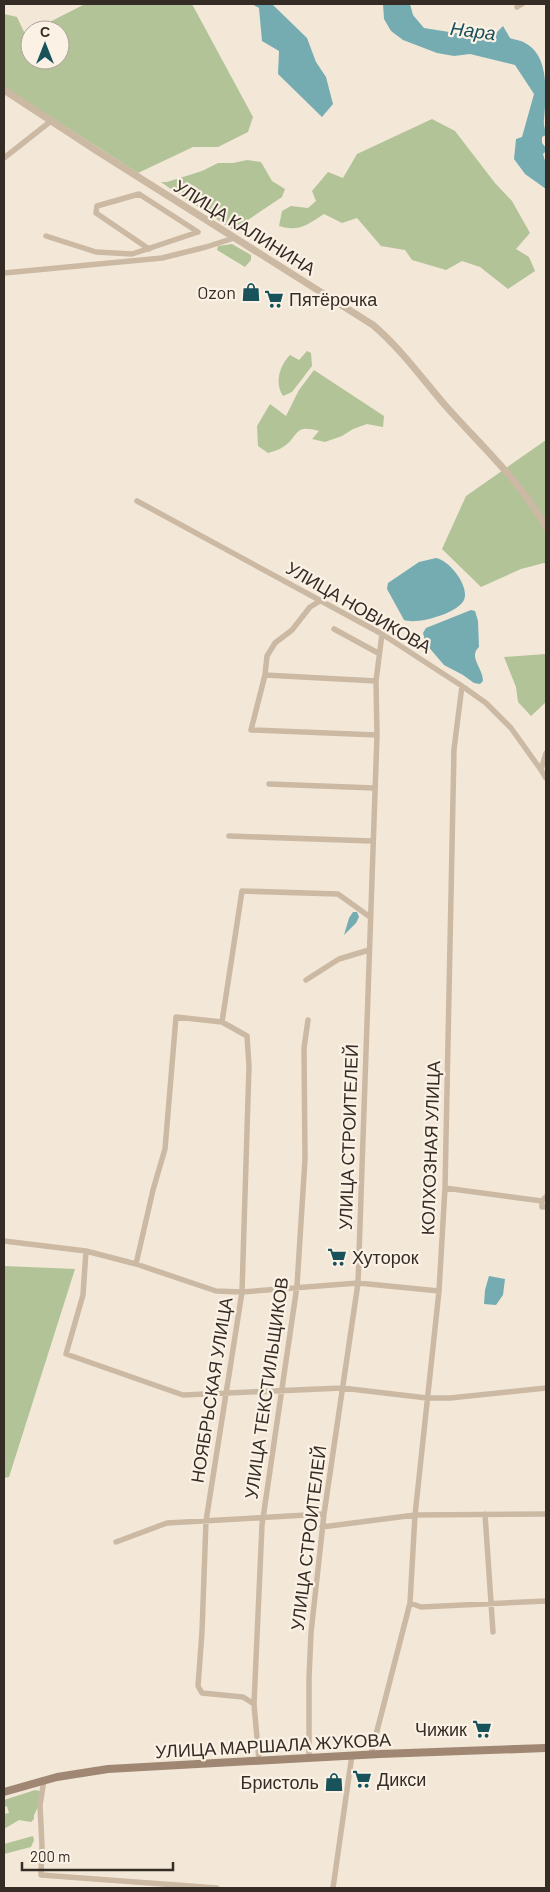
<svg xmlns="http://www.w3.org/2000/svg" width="550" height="1892" viewBox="0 0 550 1892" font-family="Barlow,sans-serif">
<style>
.green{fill:#b1c397}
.water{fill:#75acb2}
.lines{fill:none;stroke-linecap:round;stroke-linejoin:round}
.minor{stroke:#ccb9a3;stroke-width:5.5}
.tertiary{stroke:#ccb9a3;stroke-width:7}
.secondary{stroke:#a08774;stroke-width:8}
.labels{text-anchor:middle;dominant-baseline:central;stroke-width:4.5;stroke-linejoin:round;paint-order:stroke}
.street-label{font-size:18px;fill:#362c26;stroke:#fbf2e5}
.poi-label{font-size:18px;fill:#362c26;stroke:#fbf2e5;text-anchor:end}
.water-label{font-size:19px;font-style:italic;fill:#18525b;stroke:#fbf2e5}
</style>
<rect width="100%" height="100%" fill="#f3e8d8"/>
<path class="green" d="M85 4H192L253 117 248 132 218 147H193L138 173 4 87V14L17 17 25 34 30 32V60H60V30H34Z
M432 119 455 131 495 183 512 201 530 233 516 249 529 257 535 271 508 289 480 267 462 261 446 270 412 260 405 250 381 246 357 218 342 223 324 214C307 225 299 232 279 226L282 211 291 206 308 208 316 201 312 191 328 172 343 178 357 154Z
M247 160 261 162 272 181 285 189 282 197 233 230 168 187 161 182H167L202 171 218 163H233Z
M232 244 251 255V260L245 267 217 250 218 246Z
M307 351 311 353 312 366 292 392 283 396C274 383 280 365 290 355L299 360Z
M314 370 384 416 383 427 367 424 353 429 342 436 325 442 312 439 319 431C293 423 299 437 283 447 279 450 273 451 268 453L258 446 257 426 270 404 286 416 299 390Z
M546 440V564L544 563 521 569 481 587 442 549 466 496Z
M546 654V702L531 716 518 702 516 687 504 657Z
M4 1266 75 1269 9 1477 4 1478Z
M35 1790 40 1791 38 1807 34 1815V1819L31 1822 19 1820 4 1829V1814L9 1813 7 1806 4 1807V1800Z
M33 1836 34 1840 31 1847 4 1854V1844Z"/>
<path class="water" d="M252 4H272L307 38 316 62 326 77 333 104 322 117 278 74 279 51 262 41 259 8Z
M383 4H410L413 15 424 28 462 34 497 32 503 26 510 38C515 40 521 40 525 43 550 56 546 94 544 120 543 125 546 130 546 135L542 137V143L546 148V151L543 154 546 164V189L525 174 514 159 516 139 522 137 534 94 515 65 470 54 454 56 437 53 403 40 391 31 384 19Z
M436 558C449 560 470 586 464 600 458 613 418 625 404 620L387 589 388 583 419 562Z
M471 610 475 611 478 621 479 647C468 657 483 668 483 681L480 684 474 683 463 675 444 665 426 644 423 633 426 628Z
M353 912H357L359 917 356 923 344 935 349 918Z
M489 1276 505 1279 503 1295 496 1305 484 1304 485 1290Z"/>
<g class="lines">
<path class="minor" d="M517 7 522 4
M4 158 51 121
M46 236 96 252 132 254 198 232
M149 249 96 213 97 206 139 194 198 232
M4 273 162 258 206 247 234 238
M137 501 382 634 462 686 486 703 511 728 541 770
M320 601 310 607 292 630 275 643 267 656 265 675 251 730 377 735
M334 629 378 653
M265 675 376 681
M546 753 541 770 546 778
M269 784 374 788
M229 836 372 841
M306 980 339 959 369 950
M222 1022 242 891 338 894 370 917
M445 1188 542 1201 546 1197
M542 1201V1207H546
M4 1241 86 1251 136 1264 216 1291 242 1292 358 1283 439 1291
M86 1251 83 1295 66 1354 183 1395 342 1388 427 1398H450L546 1388
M136 1264 153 1190 165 1149 176 1017 222 1022 247 1036 249 1066 242 1292 206 1521 202 1632 198 1686 202 1693 243 1697 254 1704
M485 1514 493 1632
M322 1527 415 1515 546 1514
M116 1542 167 1523 324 1514
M410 1603 421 1607 546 1601
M371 1754 410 1603 415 1515 439 1291 445 1188 454 749 462 686
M309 1758V1678L311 1633 324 1514 358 1283 377 735 376 681 382 634
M259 1761 254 1704 262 1525 297 1286 305 1159 304 1048 308 1020
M44 1780 40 1805 42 1846 41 1875 217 1888
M333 1888 352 1755"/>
<path class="tertiary" d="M4 90 97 151 373 325C400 348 421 377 444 404 479 444 520 480 546 527"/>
<path class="secondary" d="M4 1792 57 1777 108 1769 380 1754 546 1748"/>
</g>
<defs>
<g id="shop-bare" transform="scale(1.5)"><path d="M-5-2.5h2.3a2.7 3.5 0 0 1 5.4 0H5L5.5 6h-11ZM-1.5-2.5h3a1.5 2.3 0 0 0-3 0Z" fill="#18525b" stroke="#fbf2e5" stroke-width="2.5" paint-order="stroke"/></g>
<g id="supermarket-bare" transform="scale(1.5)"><path d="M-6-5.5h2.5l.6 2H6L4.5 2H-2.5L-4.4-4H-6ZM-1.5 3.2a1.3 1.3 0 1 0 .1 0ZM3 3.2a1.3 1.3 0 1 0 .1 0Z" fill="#18525b" stroke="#fbf2e5" stroke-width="2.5" paint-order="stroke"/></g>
</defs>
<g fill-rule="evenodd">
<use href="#shop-bare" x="251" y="292"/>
<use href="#supermarket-bare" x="274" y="299"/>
<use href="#supermarket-bare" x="337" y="1257"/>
<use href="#supermarket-bare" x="482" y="1729"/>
<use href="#supermarket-bare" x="362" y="1779"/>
<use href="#shop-bare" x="334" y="1782"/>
</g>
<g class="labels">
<g class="street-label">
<text transform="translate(245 227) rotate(32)">УЛИЦА КАЛИНИНА</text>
<text transform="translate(359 607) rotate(30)">УЛИЦА НОВИКОВА</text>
<text transform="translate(348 1137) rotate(-88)">УЛИЦА СТРОИТЕЛЕЙ</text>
<text transform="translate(430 1148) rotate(-88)">КОЛХОЗНАЯ УЛИЦА</text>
<text transform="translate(266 1388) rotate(-82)">УЛИЦА ТЕКСТИЛЬЩИКОВ</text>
<text transform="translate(211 1390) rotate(-81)">НОЯБРЬСКАЯ УЛИЦА</text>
<text transform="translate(308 1538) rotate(-83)">УЛИЦА СТРОИТЕЛЕЙ</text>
<text transform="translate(273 1745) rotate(-3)">УЛИЦА МАРШАЛА ЖУКОВА</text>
</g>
<g class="poi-label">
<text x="236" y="292">Ozon</text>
<text x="289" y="299" text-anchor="start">Пятёрочка</text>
<text x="352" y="1257" text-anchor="start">Хуторок</text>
<text x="467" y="1729">Чижик</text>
<text x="377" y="1779" text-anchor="start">Дикси</text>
<text x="319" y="1782">Бристоль</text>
</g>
<g class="water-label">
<text transform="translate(473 30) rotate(7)">Нара</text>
</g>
</g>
<rect width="550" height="1892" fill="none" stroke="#362c26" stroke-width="10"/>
<g transform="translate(45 45)"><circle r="24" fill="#fbf2e5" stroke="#aca399"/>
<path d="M0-4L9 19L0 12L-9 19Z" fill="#18525b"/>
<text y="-8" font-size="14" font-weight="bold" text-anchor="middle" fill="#362c26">С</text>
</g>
<path d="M22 1862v8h151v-8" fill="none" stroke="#362c26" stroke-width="2.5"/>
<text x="30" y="1862" font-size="15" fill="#362c26" stroke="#fbf2e5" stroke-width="4" paint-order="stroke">200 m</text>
</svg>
